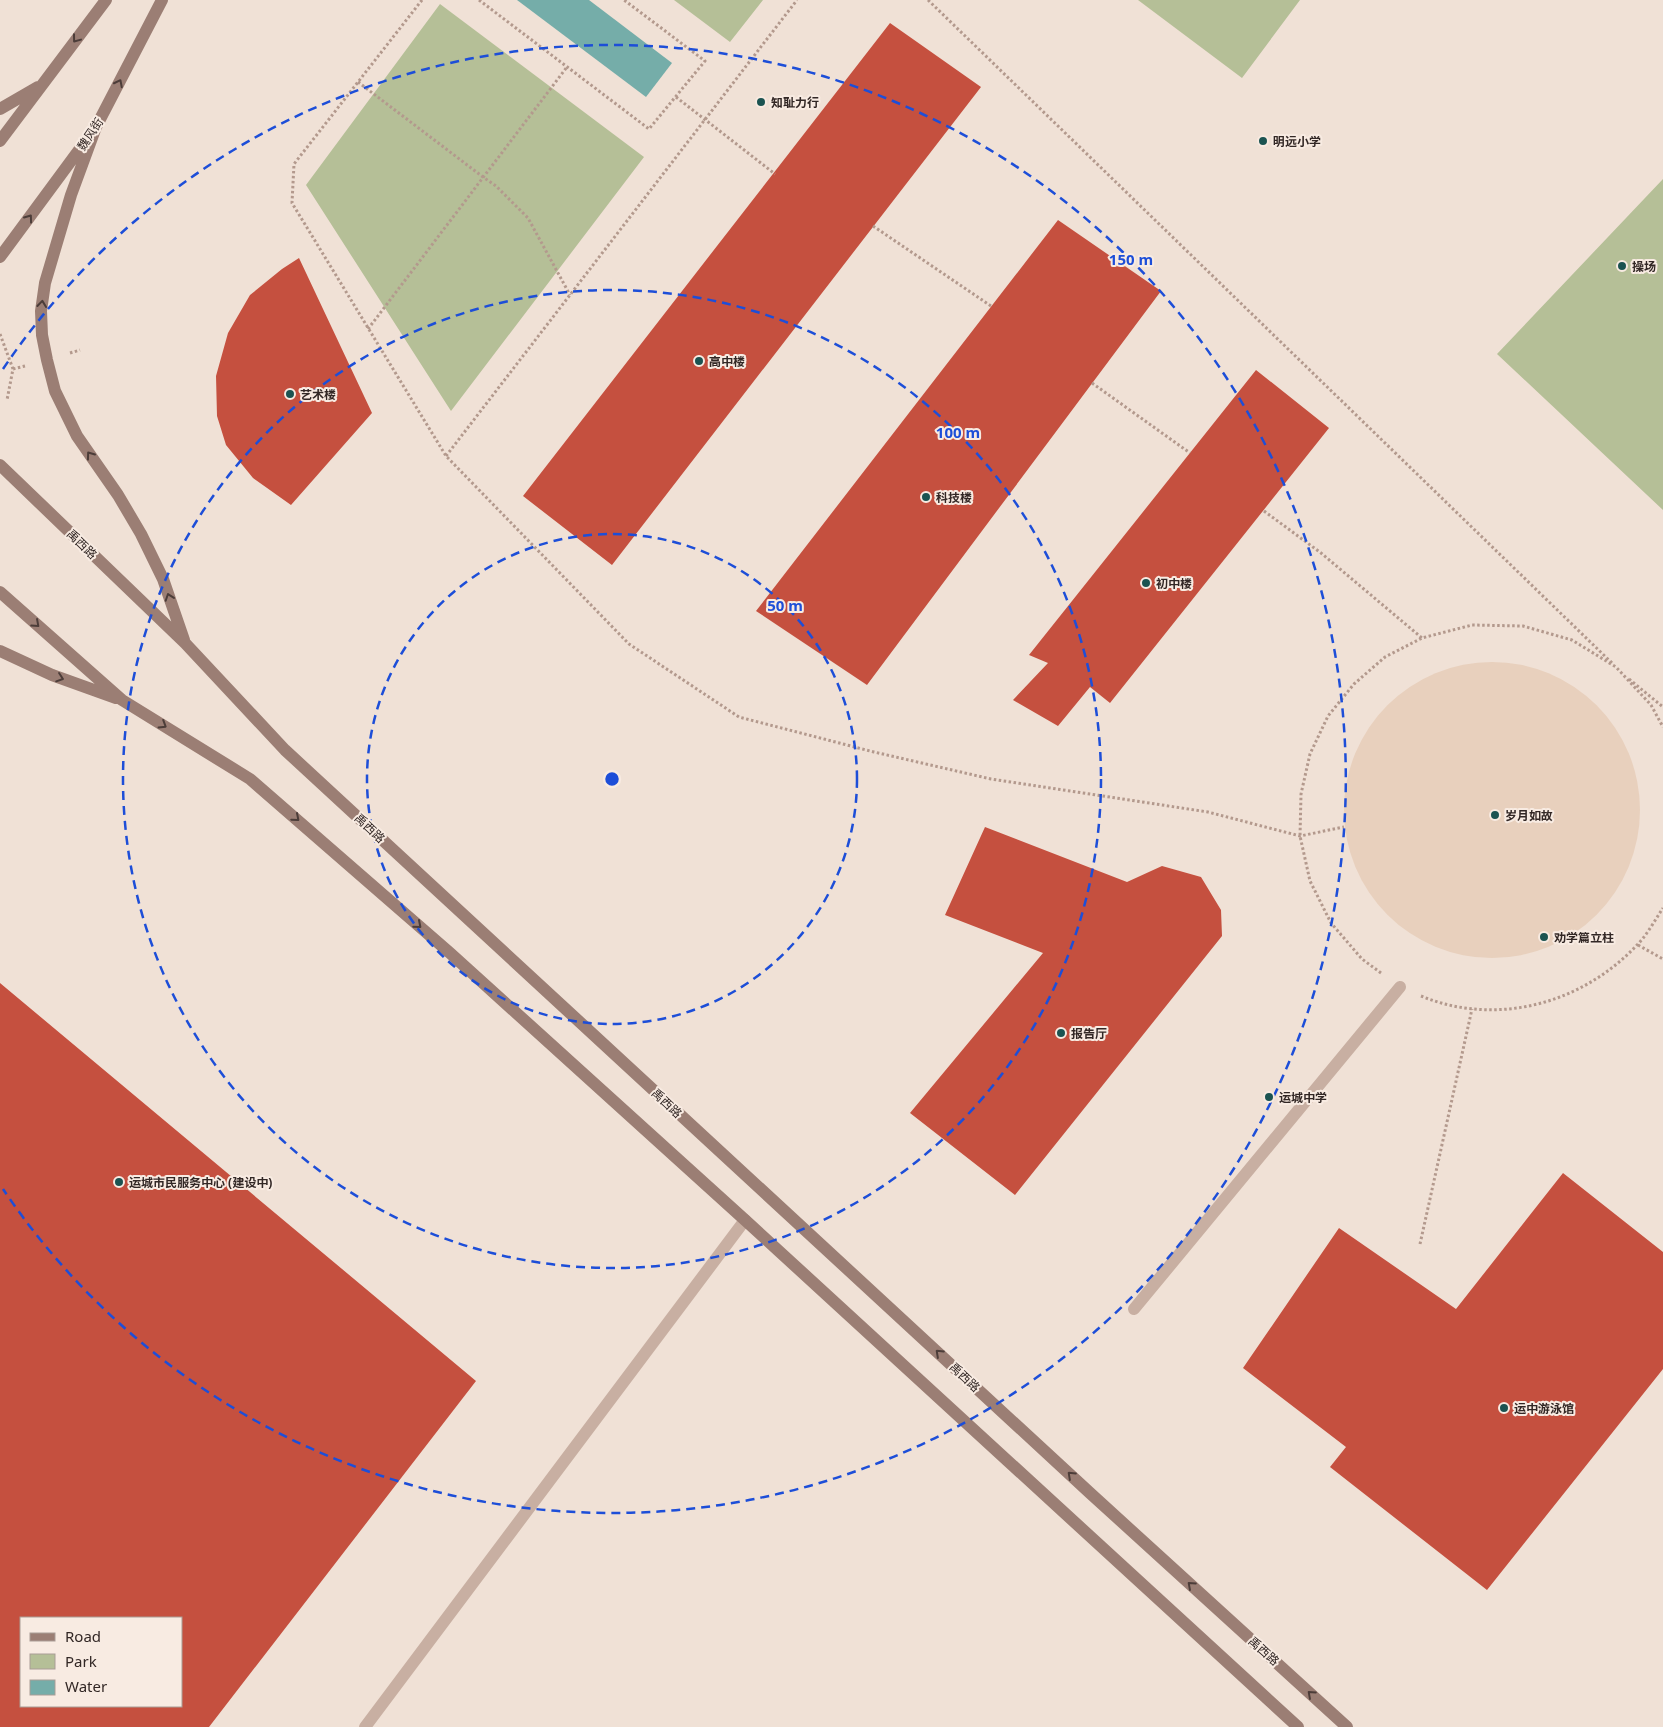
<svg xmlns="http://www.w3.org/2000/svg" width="1663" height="1727" viewBox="0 0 1663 1727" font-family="'Noto Sans','Noto Sans SC',sans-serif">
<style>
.green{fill:#b5bf97}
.plaza{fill:#e8d0bd}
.water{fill:#75ada9}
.building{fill:#c5503f;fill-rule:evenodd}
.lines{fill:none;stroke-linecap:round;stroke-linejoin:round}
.path{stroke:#b3998d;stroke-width:3;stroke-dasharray:2.5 2.5;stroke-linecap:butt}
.service{stroke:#c8afa2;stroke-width:12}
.secondary{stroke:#9b7e74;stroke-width:12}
.oneway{stroke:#4c3d39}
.ring{fill:none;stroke:#1d4ed8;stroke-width:2.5;stroke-dasharray:9 6}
.poi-dot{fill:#1b5351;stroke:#f8ebe2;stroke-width:2}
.labels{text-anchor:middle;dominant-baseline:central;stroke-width:4;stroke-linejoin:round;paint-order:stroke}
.poi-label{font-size:12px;font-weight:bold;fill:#322725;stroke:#f8ebe2;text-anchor:start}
.street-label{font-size:12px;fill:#322725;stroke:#f8ebe2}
.centre{fill:#1d4ed8;stroke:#f8ebe2;stroke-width:2.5}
.ring-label{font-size:15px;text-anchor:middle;font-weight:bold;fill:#1d4ed8;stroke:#f8ebe2;stroke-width:4;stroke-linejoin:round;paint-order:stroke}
</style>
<rect width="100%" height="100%" fill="#f0e1d6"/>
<path class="green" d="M674 0H763L730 42Z
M1138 0H1300L1242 78Z
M440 4 644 157 451 411 306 185Z
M1663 179V510L1497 354Z"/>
<path class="plaza" d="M1344 810a148 148 0 1 1 296 0a148 148 0 1 1-296 0Z"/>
<path class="water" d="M517 0H589L672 63 646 97Z"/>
<path class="building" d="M890 23 981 87 612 565 523 496Z
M1058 220 1161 291 867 685 756 611Z
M299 258 372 413 291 505 253 478 226 445 217 416 216 376 228 333 250 295 282 269Z
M1256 370 1329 428 1110 703 1090 687 1058 726 1013 700 1048 663 1029 655Z
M985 827 1127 882 1162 866 1201 877 1221 910 1222 936 1015 1195 910 1113 1043 953 945 915Z
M0 983 476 1381 209 1727H0ZM21 1618H181V1706H21Z
M1563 1173 1663 1252V1369L1487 1590 1330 1467 1346 1447 1243 1368 1339 1228 1456 1309Z"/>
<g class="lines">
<path class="path" d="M422 0 294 164 292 203 446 456 629 644 739 717 874 752 991 779 1208 812 1300 836 1344 827
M479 0 649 129 705 61 624 0
M928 0 1612 663
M358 82 483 177 496 186 528 218 570 295
M676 97 775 174
M873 226 991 306
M368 329 567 67
M0 334 13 369 7 400
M70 353 80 350
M13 369 25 366
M1092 383 1190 453
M446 456 797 0
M1264 511 1321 553 1422 638
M1629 679 1663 707
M1638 945 1663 959
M1381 973 1362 959 1331 923 1310 881 1300 836 1301 794 1310 754 1328 716 1354 684 1385 657 1422 638 1472 625 1523 626 1572 640 1616 667 1651 705 1663 727
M1421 996C1496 1027 1582 1004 1637 945 1647 935 1655 920 1663 908
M1420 1244 1472 1009"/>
<path class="service" d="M1134 1309 1400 987
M365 1727 745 1220"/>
<path class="secondary" d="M0 109 38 87
M96 127 71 195 45 283 41 311 42 335 47 360 55 391 77 436 118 495 141 534 163 579 184 640
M0 141 106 0
M0 257 96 127 162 0
M0 465 185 643 285 750 1090 1493 1347 1727
M0 592 122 700 250 779 450 953 745 1220 1298 1727
M0 651 52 675 116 698"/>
</g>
<defs><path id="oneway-chevron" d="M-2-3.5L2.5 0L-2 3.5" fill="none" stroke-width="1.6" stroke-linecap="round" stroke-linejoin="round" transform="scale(1.25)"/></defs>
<g class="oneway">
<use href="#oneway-chevron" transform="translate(76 39) rotate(127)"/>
<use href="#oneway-chevron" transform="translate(119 83) rotate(-63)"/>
<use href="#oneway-chevron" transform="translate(29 218) rotate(-54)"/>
<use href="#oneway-chevron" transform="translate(42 304) rotate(-84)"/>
<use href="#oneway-chevron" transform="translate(90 455) rotate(-126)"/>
<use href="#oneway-chevron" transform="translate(169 597) rotate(-109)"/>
<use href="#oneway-chevron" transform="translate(36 624) rotate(42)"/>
<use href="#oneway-chevron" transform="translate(60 678) rotate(19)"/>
<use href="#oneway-chevron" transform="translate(163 725) rotate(32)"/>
<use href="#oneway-chevron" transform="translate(296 818) rotate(41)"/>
<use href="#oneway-chevron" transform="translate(418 925) rotate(41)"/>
<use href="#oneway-chevron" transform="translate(939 1353) rotate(-137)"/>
<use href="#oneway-chevron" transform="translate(1071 1475) rotate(-137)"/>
<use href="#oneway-chevron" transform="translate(1191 1585) rotate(-138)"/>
<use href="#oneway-chevron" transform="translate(1311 1694) rotate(-138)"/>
</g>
<g class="ring">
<circle cx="612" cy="779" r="245"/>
<circle cx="612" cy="779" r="489"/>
<path d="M3 369A734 734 0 1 1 3 1189"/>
</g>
<g class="poi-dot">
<circle cx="761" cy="102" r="5"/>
<circle cx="1263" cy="141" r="5"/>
<circle cx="1622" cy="266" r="5"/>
<circle cx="699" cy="361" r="5"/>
<circle cx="290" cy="394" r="5"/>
<circle cx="926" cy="497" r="5"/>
<circle cx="1146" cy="583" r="5"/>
<circle cx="1495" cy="815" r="5"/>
<circle cx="1544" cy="937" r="5"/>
<circle cx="1061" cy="1033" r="5"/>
<circle cx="1269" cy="1097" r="5"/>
<circle cx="119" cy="1182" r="5"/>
<circle cx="1504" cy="1408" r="5"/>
</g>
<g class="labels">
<g class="poi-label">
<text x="771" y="102">知耻力行</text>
<text x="1273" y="141">明远小学</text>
<text x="1632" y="266">操场</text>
<text x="709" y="361">高中楼</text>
<text x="300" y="394">艺术楼</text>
<text x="936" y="497">科技楼</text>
<text x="1156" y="583">初中楼</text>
<text x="1505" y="815">岁月如故</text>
<text x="1554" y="937">劝学篇立柱</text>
<text x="1071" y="1033">报告厅</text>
<text x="1279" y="1097">运城中学</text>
<text x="129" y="1182">运城市民服务中心 (建设中)</text>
<text x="1514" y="1408">运中游泳馆</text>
</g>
<g class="street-label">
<text transform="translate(90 134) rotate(-56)">魏风街</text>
<text transform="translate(82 544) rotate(44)">禹西路</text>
<text transform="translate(370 828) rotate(43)">禹西路</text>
<text transform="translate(667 1103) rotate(43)">禹西路</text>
<text transform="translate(965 1377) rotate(43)">禹西路</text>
<text transform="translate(1264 1651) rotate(42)">禹西路</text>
</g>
</g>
<circle cx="612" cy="779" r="8" class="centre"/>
<g class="ring-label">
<text x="1131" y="265">150 m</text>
<text x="958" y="438">100 m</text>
<text x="785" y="611">50 m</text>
</g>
<rect x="20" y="1617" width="162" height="90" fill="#f8ebe2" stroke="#a99d96"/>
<rect x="30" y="1633" width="25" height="8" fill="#9b7e74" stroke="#a99d96"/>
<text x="65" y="1642" font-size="15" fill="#322725">Road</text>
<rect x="30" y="1654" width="25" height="15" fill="#b5bf97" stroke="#a99d96"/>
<text x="65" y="1667" font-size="15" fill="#322725">Park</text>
<rect x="30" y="1680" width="25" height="15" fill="#75ada9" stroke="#a99d96"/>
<text x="65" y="1692" font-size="15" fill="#322725">Water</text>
</svg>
